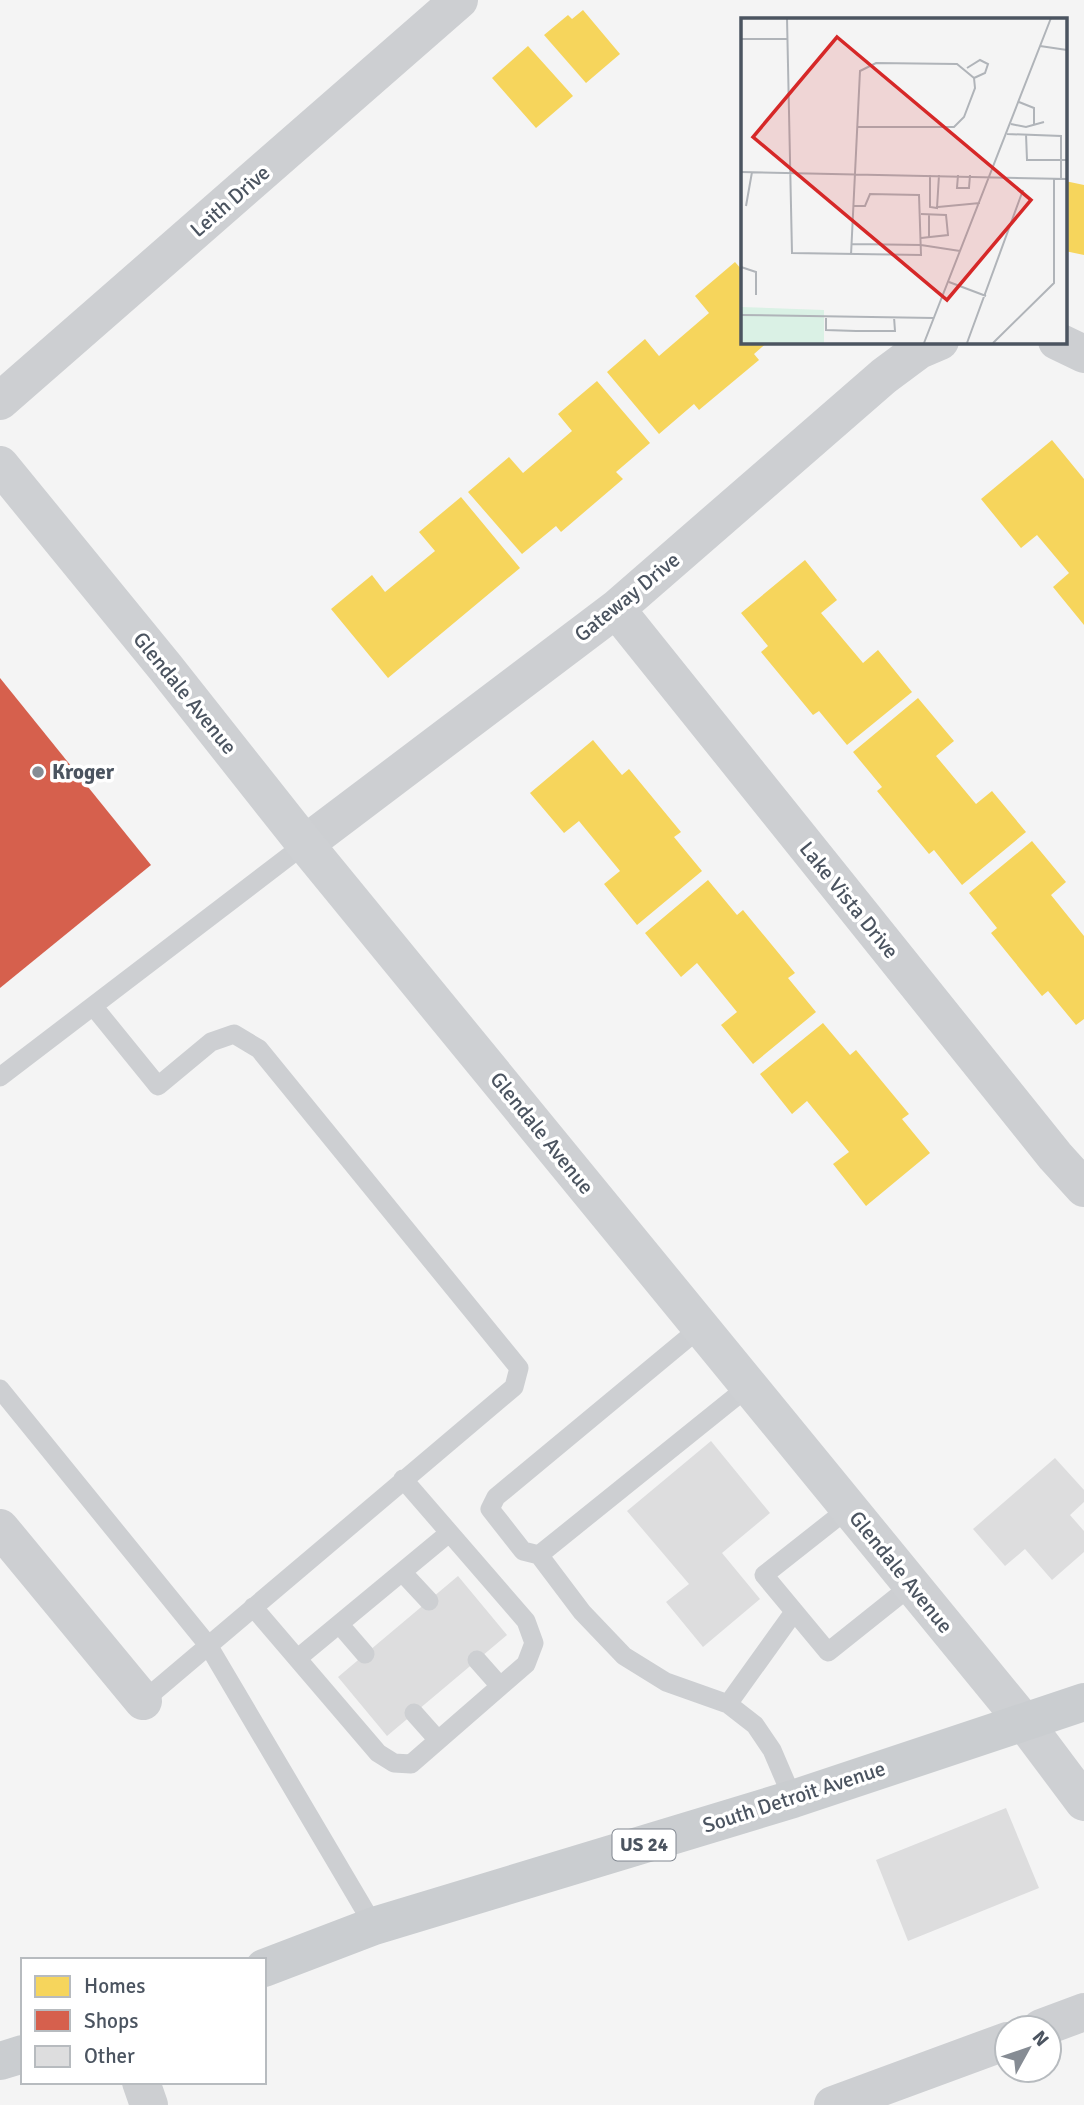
<svg xmlns="http://www.w3.org/2000/svg" width="1084" height="2105" viewBox="0 0 1084 2105" font-family="Signika,sans-serif">
<style>
.homes{fill:#f6d55c}
.shops{fill:#d6604d}
.building{fill:#ddddde}
.lines{fill:none;stroke-linecap:round;stroke-linejoin:round}
.service{stroke:#cdcfd2;stroke-width:19}
.minor{stroke:#cdcfd2;stroke-width:38}
.secondary{stroke:#ced0d3;stroke-width:38}
.primary{stroke:#cacdd0;stroke-width:38}
.poi-dot{fill:#868c94;stroke:#fff;stroke-width:2.5}
.labels{text-anchor:middle;dominant-baseline:central;stroke-width:7;stroke-linejoin:round;paint-order:stroke}
.shield{fill:#fff;stroke:#818790;stroke-width:2}
.shield-label{font-size:19px;font-weight:bold;fill:#4b5460}
.street-label{font-size:21px;fill:#4b5460;stroke:#fff}
.poi-label{font-size:21px;font-weight:bold;fill:#4b5460;stroke:#fff;text-anchor:start}
.inset-road{fill:none;stroke:#b0b4b9;stroke-width:2}
.view{fill:#d62828;fill-opacity:0.15;stroke:#d62828;stroke-width:3.5}
.inset-edge{fill:none;stroke:#4b5460;stroke-width:3.5}
</style>
<rect width="100%" height="100%" fill="#f4f4f4"/>
<path class="homes" d="M583 10 620 54 586 83 544 35 568 15 572 19Z
M528 46 573 96 536 128 492 78Z
M1065 181 1084 185V255L1065 251Z
M735 262 743 271V341H769L754 354 759 360 699 410 694 404 659 434 607 372 645 339 659 356 709 313 695 296Z
M597 381 650 443 616 472 623 479 561 532 556 526 522 554 468 492 509 457 523 473 572 431 558 414Z
M1052 440 1084 479V625L1053 587 1069 573 1037 535 1021 548 981 499Z
M461 497 520 568 388 678 331 609 372 575 385 592 435 551 419 532Z
M805 560 837 600 821 613 863 663 878 650 912 692 847 745 819 711 813 715 761 652 768 646 741 613Z
M918 698 954 741 936 756 976 804 992 791 1026 832 962 885 934 850 929 854 877 791 882 787 853 752Z
M593 740 622 775 629 769 681 832 674 837 702 871 637 925 604 884 620 871 579 821 564 833 530 793Z
M1032 841 1066 882 1051 895 1084 936V1019L1076 1025 1048 991 1042 996 991 933 997 928 969 893Z
M708 880 737 915 743 910 795 973 788 978 816 1012 753 1064 721 1025 737 1012 697 963 681 977 645 933Z
M823 1023 850 1055 856 1050 909 1114 902 1119 930 1153 866 1206 833 1164 849 1152 807 1101 792 1114 760 1074Z"/>
<path class="shops" d="M0 678 151 865 0 988Z"/>
<path class="building" d="M711 1441 770 1513 722 1553 760 1599 703 1647 666 1602 689 1584 627 1511Z
M1055 1458 1084 1490V1502L1070 1515 1084 1531V1552L1052 1580 1025 1549 1005 1566 973 1529Z
M458 1576 507 1635 387 1736 338 1677Z
M1006 1808 1039 1888 908 1941 876 1860Z"/>
<g class="lines">
<path class="service" d="M93 1006 158 1086 211 1042 234 1034 259 1049 519 1368 514 1387 143 1701
M0 1077 305 844
M701 1327 496 1497 490 1509 523 1551 539 1555 749 1386
M0 1389 208 1645 374 1926
M849 1508 764 1575 828 1652 912 1585
M539 1555 582 1612 624 1656 666 1682 728 1704 755 1725 772 1750 793 1799
M402 1572 429 1601
M253 1607 378 1753 394 1763 411 1764 526 1664 534 1643 526 1621 403 1479
M340 1625 365 1654
M298 1658 449 1533
M477 1660 500 1686
M728 1704 794 1612
M414 1713 438 1740"/>
<path class="minor" d="M1057 341 1084 354
M0 401 459 0
M616 609 1055 1156 1084 1188
M305 844 616 609 884 376 919 350 940 341
M0 1528 143 1701
M1041 2028 1084 2012
M141 2082 149 2105
M833 2105 1007 2041"/>
<path class="secondary" d="M0 465 165 667 305 844 1024 1722 1084 1802"/>
<path class="primary" d="M264 1968 374 1926 793 1799 1084 1702
M0 2061 23 2054"/>
</g>
<circle class="poi-dot" cx="38" cy="772" r="7"/>
<g class="labels">
<rect class="shield" x="612.5" y="1829.5" width="63" height="31" rx="5"/>
<g class="shield-label">
<text x="644" y="1845">US 24</text>
</g>
<g class="street-label">
<text transform="translate(230 201) rotate(-41)">Leith Drive</text>
<text transform="translate(627 597) rotate(-39)">Gateway Drive</text>
<text transform="translate(185 693) rotate(51)">Glendale Avenue</text>
<text transform="translate(849 900) rotate(51)">Lake Vista Drive</text>
<text transform="translate(542 1133) rotate(51)">Glendale Avenue</text>
<text transform="translate(901 1572) rotate(51)">Glendale Avenue</text>
<text transform="translate(794 1797) rotate(-18)">South Detroit Avenue</text>
</g>
<g class="poi-label">
<text x="52" y="772">Kroger</text>
</g>
</g>
<g transform="translate(741 18)">
<rect width="326" height="326" fill="#f4f4f4"/>
<path d="M0 289 83 292V325H0Z" fill="#daf1e5"/>
<path class="inset-road" d="M46 0 51 235 180 237 178 177 129 176 124 188H112M0 21H47M299 28 326 32M226 50 239 42 247 46 244 55 233 60M278 84 293 90V107M270 106 285 109 303 104M266 116 320 118V161M285 116 286 142H326M0 154 326 161M189 157V189L196 190 198 157M217 157 216 170H228L229 157M5 188 11 154M197 189 239 185M180 196 205 197 207 217 180 220M188 220V196M111 226 180 227 219 233M110 237 119 53 135 45 216 46 233 60 234 70 223 99 213 109H116M0 249 15 254V277M208 264 245 278M0 297 193 300M85 298V312L115 313H154L153 299M183 325 310 0M226 325 282 172M252 325 313 265V161"/>
<path class="view" d="M96 19 290 182 206 282 12 119Z"/>
<rect width="326" height="326" class="inset-edge"/>
</g>
<rect x="21" y="1958" width="245" height="126" fill="#ffffff" stroke="#b7bbbf" stroke-width="2"/>
<rect x="35" y="1976" width="35" height="21" fill="#f6d55c" stroke="#b7bbbf" stroke-width="2"/>
<text x="84" y="1993" font-size="21" fill="#4b5460">Homes</text>
<rect x="35" y="2010" width="35" height="21" fill="#d6604d" stroke="#b7bbbf" stroke-width="2"/>
<text x="84" y="2028" font-size="21" fill="#4b5460">Shops</text>
<rect x="35" y="2046" width="35" height="21" fill="#ddddde" stroke="#b7bbbf" stroke-width="2"/>
<text x="84" y="2063" font-size="21" fill="#4b5460">Other</text>
<g transform="translate(1028 2049) rotate(50)"><circle r="33" fill="#ffffff" stroke="#b7bbbf" stroke-width="2"/>
<path d="M0-5L12 26L0 18L-12 26Z" fill="#868c94"/>
<text y="-10" font-size="19" font-weight="bold" text-anchor="middle" fill="#4b5460">N</text>
</g>
</svg>
